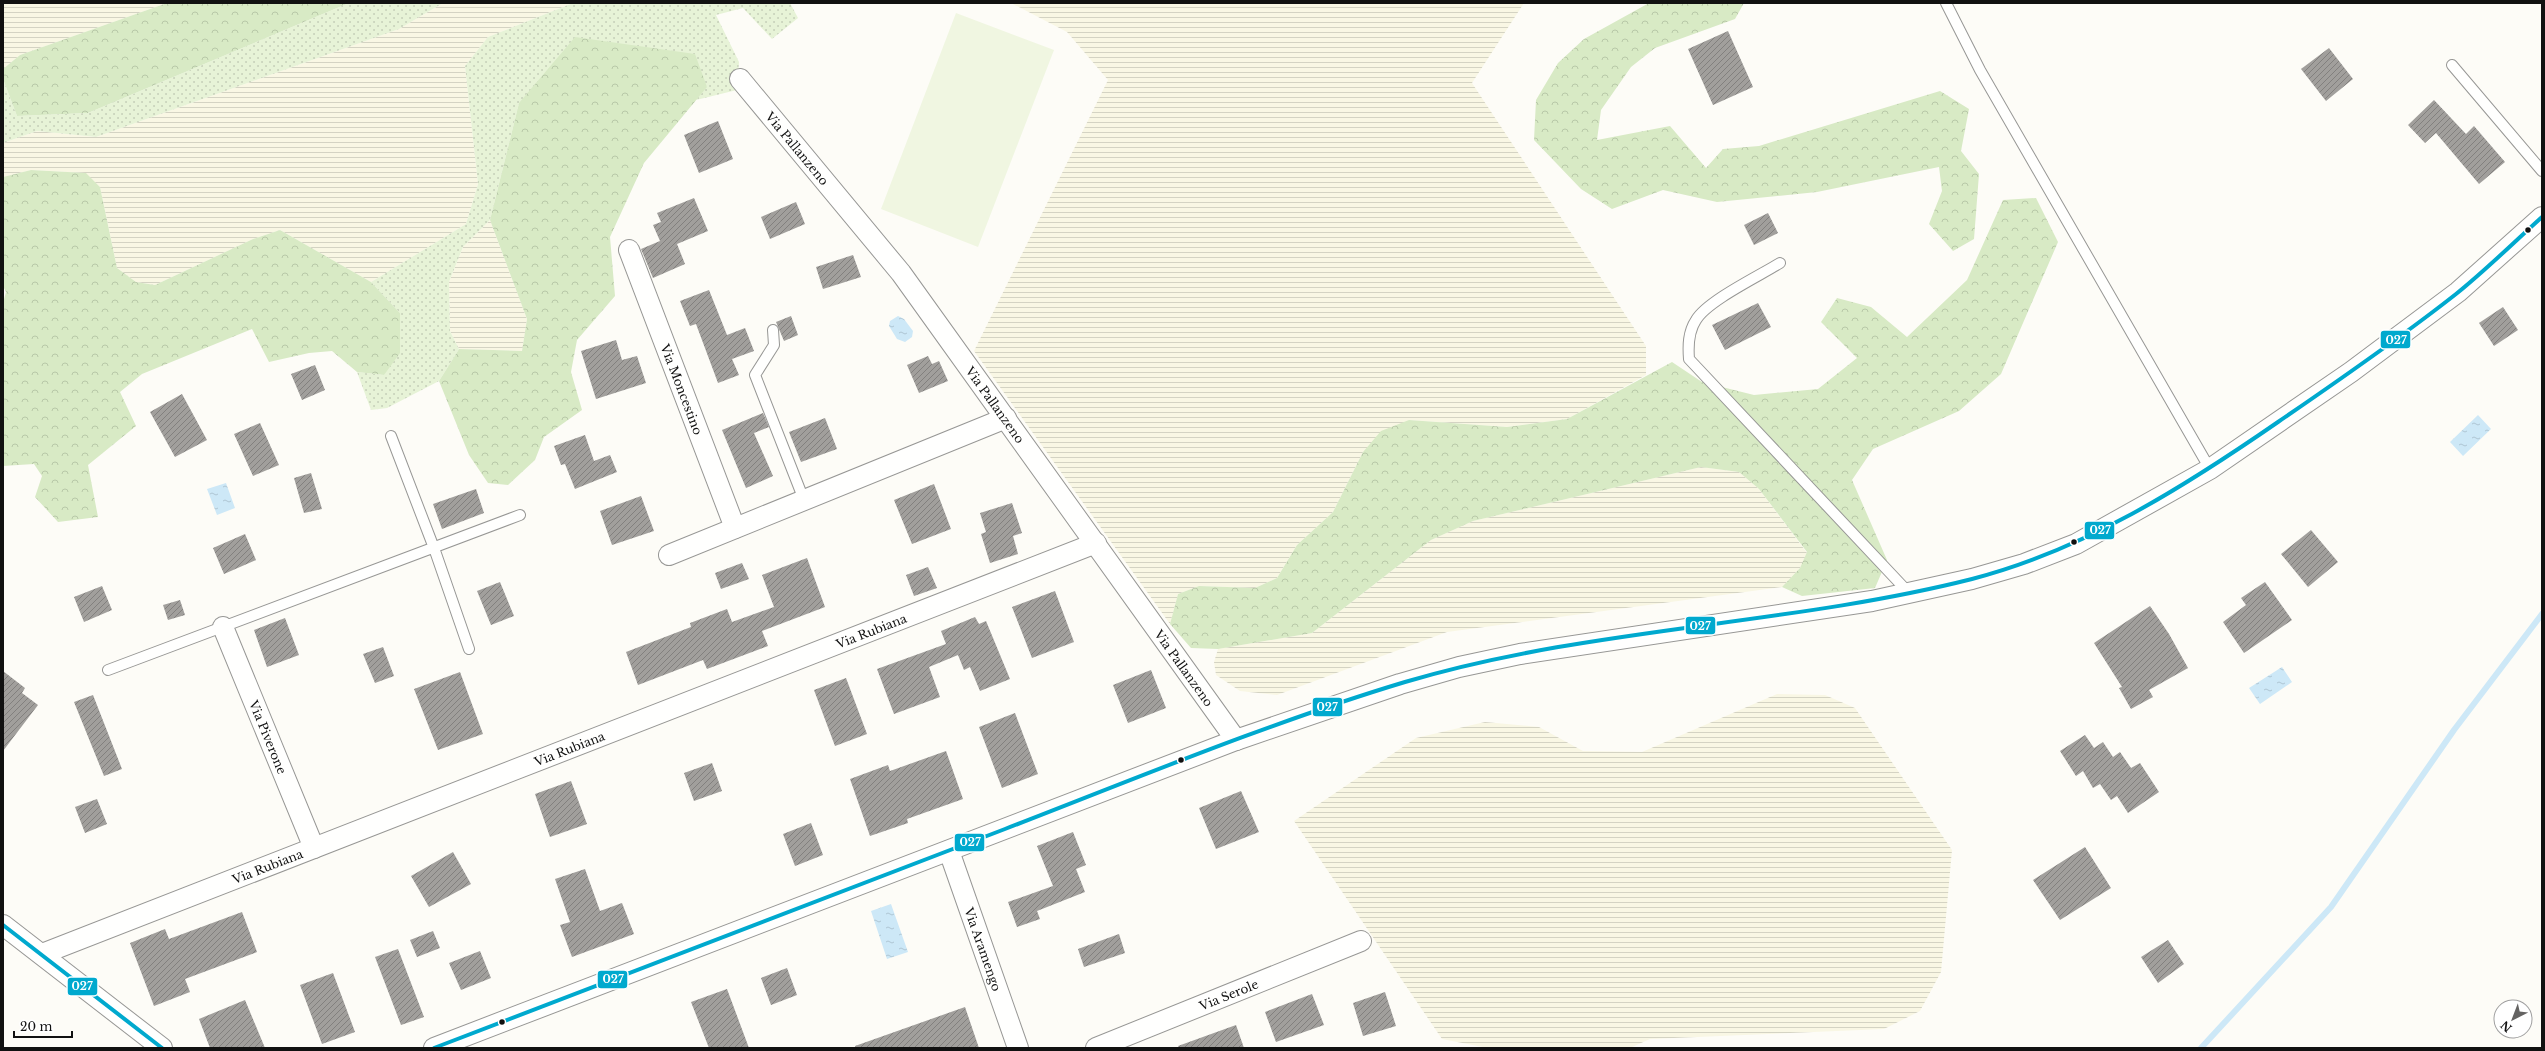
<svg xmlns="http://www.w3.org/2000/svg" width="2545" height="1051" viewBox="0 0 2545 1051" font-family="'Libre Baskerville',serif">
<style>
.farmland{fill:url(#farmland-rules)}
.grass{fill:url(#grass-dots)}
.forest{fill:url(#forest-crowns)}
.pitch{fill:#f0f6e1}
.water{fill:url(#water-ripples)}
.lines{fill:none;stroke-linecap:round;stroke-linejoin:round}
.stream{stroke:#cde8f7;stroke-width:6}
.building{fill:url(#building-hatch)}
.service-casing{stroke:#979795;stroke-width:12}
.minor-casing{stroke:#979795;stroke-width:22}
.service{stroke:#fffffe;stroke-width:10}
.minor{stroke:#fffffe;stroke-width:20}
.bus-1-casing{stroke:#fff;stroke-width:7}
.bus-1{stroke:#00a9ce;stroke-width:4}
.bus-dot{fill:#111;stroke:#fff;stroke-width:1.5}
.labels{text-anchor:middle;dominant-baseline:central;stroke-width:4;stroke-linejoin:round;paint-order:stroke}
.street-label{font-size:12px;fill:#111;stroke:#fff}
.line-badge{stroke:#fff;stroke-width:1.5}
.badge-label{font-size:11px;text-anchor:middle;font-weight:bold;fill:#fff}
</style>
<defs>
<pattern id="farmland-rules" width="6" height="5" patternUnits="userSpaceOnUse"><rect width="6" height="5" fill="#f9f7e4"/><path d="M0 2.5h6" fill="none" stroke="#d4d3c3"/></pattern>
<pattern id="grass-dots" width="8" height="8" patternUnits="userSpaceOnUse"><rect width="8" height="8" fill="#e7f3d7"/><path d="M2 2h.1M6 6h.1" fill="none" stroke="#c5cfb8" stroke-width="1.8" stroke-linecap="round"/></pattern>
<pattern id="forest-crowns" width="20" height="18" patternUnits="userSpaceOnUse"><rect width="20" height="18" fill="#d8eac5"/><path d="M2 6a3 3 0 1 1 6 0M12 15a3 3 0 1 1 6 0" fill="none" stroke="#b8c8a8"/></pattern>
<pattern id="water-ripples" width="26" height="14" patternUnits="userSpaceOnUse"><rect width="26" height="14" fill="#cde8f7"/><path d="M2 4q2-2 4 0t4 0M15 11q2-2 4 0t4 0" fill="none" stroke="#afc6d3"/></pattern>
<pattern id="building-hatch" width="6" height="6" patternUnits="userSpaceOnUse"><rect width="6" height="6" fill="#a19f9c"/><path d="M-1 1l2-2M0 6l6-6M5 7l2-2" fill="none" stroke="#82807e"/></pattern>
</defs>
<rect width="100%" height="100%" fill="#fdfcf7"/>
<path class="farmland" d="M3 3H167L20 55 3 69Z
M443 3H573L488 37 465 66 478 184 466 224 371 282 280 230 253 239 155 285 136 282 117 268 100 187 85 173 31 170 3 177V143L37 131 96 137 399 29Z
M1011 3H1524L1472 83 1646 346V375L1567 419 1507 427 1409 420 1363 452 1333 512 1297 545 1277 578 1255 588 1199 586 1178 594 1170 624 974 351 1108 80 1067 32Z
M490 220 527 319 522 351 459 349 450 331 449 282 463 247Z
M1701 467 1739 472 1759 489 1807 553 1800 568 1782 587 1447 632 1277 695 1240 691 1216 675 1214 662 1218 649 1312 633 1431 540 1473 521Z
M1777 694 1825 695 1855 708 1952 850 1941 972 1920 1011 1884 1029 1650 1039 1630 1048H1488L1442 1039 1294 821 1416 738 1485 722 1539 727 1583 751 1642 752Z"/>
<path class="grass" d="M349 3H443L399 29 96 137 37 131 3 143V79L17 116 88 113Z
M573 3H790L798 18 772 39 743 8 716 15 739 62 737 90 696 100 707 86 519 103 490 220 463 247 449 282 450 331 459 349 439 381 387 408 371 410 357 372 384 375 400 313 371 282 466 224 478 184 465 66 488 37Z"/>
<path class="forest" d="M167 3H349L88 113 17 116 3 79V69L20 55Z
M1649 3H1744L1735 19 1655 48 1631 67 1601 110 1597 140 1670 126 1706 168 1723 149 1759 146 1940 91 1969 109 1961 151 1979 174 1974 239 1953 251 1929 224 1942 191 1939 167 1817 192 1717 202 1663 190 1612 209 1581 189 1534 140 1536 100 1558 63 1584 39Z
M575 37 695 54 707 87 644 163 610 237 615 296 577 340 571 372 582 410 544 437 535 460 508 485 488 483 469 455 439 381 459 349 522 351 527 319 490 220 519 103Z
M31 170 86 173 100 187 117 268 136 282 155 285 253 239 280 230 371 282 400 313V353L384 375 357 372 332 351 309 353 269 362 252 329 142 374 120 392 136 426 88 465 98 517 58 522 35 497 42 476 34 464 3 466V303L6 292 3 286V177Z
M2036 198 2058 242 2001 374 1959 411 1873 449 1852 480 1887 560 1875 588 1802 596 1782 587 1800 568 1807 552 1759 489 1739 472 1701 467 1473 521 1431 540 1312 633 1218 649 1191 648 1170 624 1178 594 1199 586 1255 588 1277 578 1297 545 1333 512 1363 452 1381 431 1409 420 1507 427 1567 419 1672 362 1702 382 1754 395 1818 389 1857 358 1821 322 1837 298 1871 307 1907 337 1967 280 2003 200Z"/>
<path class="pitch" d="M956 13 1054 50 978 247 881 209Z"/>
<path class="water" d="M898 316 904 319 913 331 912 337 905 342 897 339 889 326 890 321Z
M2478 415 2491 429 2463 456 2450 442Z
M226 483 235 508 217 515 207 489Z
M2282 667 2292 682 2260 704 2249 688Z
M891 904 908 952 887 959 871 911Z"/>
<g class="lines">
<path class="stream" d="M2201 1048 2331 907 2454 730 2542 614"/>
</g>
<path class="building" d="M1728 31 1753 87 1713 105 1688 49Z
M2329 48 2353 79 2326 101 2301 69Z
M2434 100 2466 134 2474 126 2505 162 2479 184 2436 133 2425 143 2408 125Z
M718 121 733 159 699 173 684 135Z
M694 198 708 231 677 244 685 264 653 278 641 249 660 241 653 225 661 222 657 213Z
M796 202 805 224 770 239 761 217Z
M1768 213 1778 233 1754 245 1744 225Z
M853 255 861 277 823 289 816 267Z
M709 290 727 335 745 328 754 351 732 359 739 375 718 383 696 324 690 326 680 301Z
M1758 303 1771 327 1725 350 1712 325Z
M2503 307 2518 330 2494 346 2479 323Z
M791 316 798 335 784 341 776 322Z
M616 340 622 360 637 356 646 383 596 399 581 351Z
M928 356 932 364 939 361 948 381 919 393 907 365Z
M315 365 325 390 302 400 291 374Z
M182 394 207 440 175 457 150 412Z
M763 413 769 427 754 433 773 476 746 488 722 430Z
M825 418 837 449 801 462 789 432Z
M260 423 279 465 253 476 234 434Z
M585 435 594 461 610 455 617 472 575 489 565 464 561 465 554 446Z
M311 473 322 509 304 513 294 478Z
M934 484 951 529 912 544 894 500Z
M476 489 484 513 442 529 433 504Z
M641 496 654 531 612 545 600 511Z
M1012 503 1022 533 1013 536 1018 554 990 563 981 534 986 532 980 513Z
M2311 530 2338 562 2308 587 2281 554Z
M245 534 256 560 224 574 213 548Z
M807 558 825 607 762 631 768 646 707 669 703 660 638 685 626 652 691 627 690 623 727 609 732 622 774 607 762 575Z
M742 563 749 579 721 589 715 573Z
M928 567 937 588 914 596 906 575Z
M500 582 514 616 491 625 477 591Z
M2265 582 2292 620 2244 653 2223 622 2246 605 2241 598Z
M102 586 112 610 84 622 74 597Z
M1055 591 1074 642 1032 658 1012 607Z
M180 600 185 615 168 620 163 605Z
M2150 606 2169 634 2188 668 2149 690 2153 697 2131 709 2119 688 2122 687 2094 643Z
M975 617 979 624 986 621 1010 679 980 691 970 667 964 670 958 655 929 667 940 697 894 714 877 669 946 644 941 631Z
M285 618 299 655 267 667 254 630Z
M383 647 394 676 375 683 363 654Z
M1151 670 1166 708 1128 723 1113 685Z
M3 671 25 688 22 693 38 705 3 751Z
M460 672 483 734 438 750 414 689Z
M846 678 867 734 835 746 814 690Z
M93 695 122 769 104 776 74 702Z
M1015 713 1038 774 1002 788 979 727Z
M2085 735 2094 748 2103 742 2113 757 2120 752 2131 768 2140 763 2159 792 2128 813 2117 796 2111 800 2100 784 2093 788 2083 771 2076 776 2060 751Z
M946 751 963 799 907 819 908 823 870 836 850 779 888 765 890 771Z
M712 763 722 791 694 801 684 773Z
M571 781 587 824 550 837 535 794Z
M1241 791 1259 832 1216 849 1199 808Z
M97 799 107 824 85 833 75 807Z
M811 823 823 855 795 866 783 834Z
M1073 832 1086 865 1076 869 1085 892 1037 911 1040 919 1017 927 1008 902 1053 886 1037 846Z
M2085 847 2111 888 2060 920 2033 880Z
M453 852 471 884 429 907 411 876Z
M585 869 600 911 622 903 634 934 572 957 560 925 570 922 555 879Z
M242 912 257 952 185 979 190 992 154 1006 130 943 165 929 169 939Z
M433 931 440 948 417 957 410 940Z
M1119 934 1125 953 1084 967 1078 949Z
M2168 940 2184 964 2158 983 2141 957Z
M398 949 424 1017 401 1025 375 957Z
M480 951 491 978 461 990 449 963Z
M787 968 797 995 771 1005 761 978Z
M333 973 355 1032 322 1044 300 985Z
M727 989 749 1048H709L691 1002Z
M1385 992 1396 1026 1363 1036 1353 1003Z
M1312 994 1324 1025 1276 1042 1265 1012Z
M245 1000 265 1048H210L199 1019Z
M965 1007 979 1048H856L855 1046Z
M1236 1025 1244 1048H1179L1178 1046Z"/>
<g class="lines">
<g class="service-casing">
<path id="service" d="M1946 3 1980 70 2210 469
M2452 65 2542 171
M1780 263C1759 276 1707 301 1696 320 1688 332 1688 346 1689 359L1909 593
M773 330 774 345 755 375 804 500
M391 436 434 548 469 649
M108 670 520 515"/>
</g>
<g class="minor-casing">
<g id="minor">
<path id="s1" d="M740 79 901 273 1236 740"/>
<path id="s2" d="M629 250 735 528"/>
<path d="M669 555 1006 418"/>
<path id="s3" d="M223 627 314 848"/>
<path id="s4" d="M949 851 1018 1048"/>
<path d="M3 925 162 1048"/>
<path id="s5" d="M42 954 1096 543"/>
<path d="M434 1048 1236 740 1400 684 1459 667 1520 654 1872 601 1972 579 2024 564 2076 544 2210 469 2351 372 2458 292 2542 217"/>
<path id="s6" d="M1096 1048 1361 941"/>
</g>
</g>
<use href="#service" class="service"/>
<use href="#minor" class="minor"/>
<g class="bus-1-casing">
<path id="bus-1" d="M3 925 162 1048
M434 1048C624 975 814 902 1005 829 1137 778 1269 723 1405 682 1590 627 1786 626 1972 579 2084 550 2184 487 2278 422 2338 381 2399 339 2456 294 2486 270 2513 243 2542 217"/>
</g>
<use href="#bus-1" class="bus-1"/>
</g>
<g class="bus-dot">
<circle cx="2528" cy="230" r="3.5"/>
<circle cx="2074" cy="542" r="3.5"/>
<circle cx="1181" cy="760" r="3.5"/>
<circle cx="502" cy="1022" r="3.5"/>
</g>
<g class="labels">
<g class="street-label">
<text stroke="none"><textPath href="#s1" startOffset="90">Via Pallanzeno</textPath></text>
<text stroke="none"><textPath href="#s2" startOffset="149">Via Moncestino</textPath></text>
<text stroke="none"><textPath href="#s1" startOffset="414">Via Pallanzeno</textPath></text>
<text stroke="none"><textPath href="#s5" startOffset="890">Via Rubiana</textPath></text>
<text stroke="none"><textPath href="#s1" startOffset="738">Via Pallanzeno</textPath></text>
<text stroke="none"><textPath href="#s3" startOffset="119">Via Piverone</textPath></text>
<text stroke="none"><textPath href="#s5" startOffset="566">Via Rubiana</textPath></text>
<text stroke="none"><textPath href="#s5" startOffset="242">Via Rubiana</textPath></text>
<text stroke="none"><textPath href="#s4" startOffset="104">Via Aramengo</textPath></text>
<text stroke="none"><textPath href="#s6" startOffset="143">Via Serole</textPath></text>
</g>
</g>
<g class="line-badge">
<rect x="2380" y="330" width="31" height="19" rx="4" fill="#00a9ce"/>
<rect x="2084" y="521" width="31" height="19" rx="4" fill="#00a9ce"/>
<rect x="1685" y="616" width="31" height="19" rx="4" fill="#00a9ce"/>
<rect x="1312" y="697" width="31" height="20" rx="4" fill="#00a9ce"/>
<rect x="954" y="833" width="31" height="19" rx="4" fill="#00a9ce"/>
<rect x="597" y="970" width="31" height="19" rx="4" fill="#00a9ce"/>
<rect x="67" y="977" width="31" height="19" rx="4" fill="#00a9ce"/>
</g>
<g class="badge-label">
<text x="2396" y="344">027</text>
<text x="2100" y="534">027</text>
<text x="1700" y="630">027</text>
<text x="1327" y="711">027</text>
<text x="970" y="846">027</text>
<text x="613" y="983">027</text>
<text x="82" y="990">027</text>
</g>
<rect width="2545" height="1051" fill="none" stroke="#111111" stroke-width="8"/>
<g transform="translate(2513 1019) rotate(222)"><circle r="19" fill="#ffffff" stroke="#a0a0a0"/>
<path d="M0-3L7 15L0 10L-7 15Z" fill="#646362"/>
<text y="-6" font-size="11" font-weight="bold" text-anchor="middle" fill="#111111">N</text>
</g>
<path d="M14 1031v6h58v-6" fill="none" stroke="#111111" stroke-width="2"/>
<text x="20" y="1031" font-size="12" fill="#111111" stroke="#ffffff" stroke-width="3" paint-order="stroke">20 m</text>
</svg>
